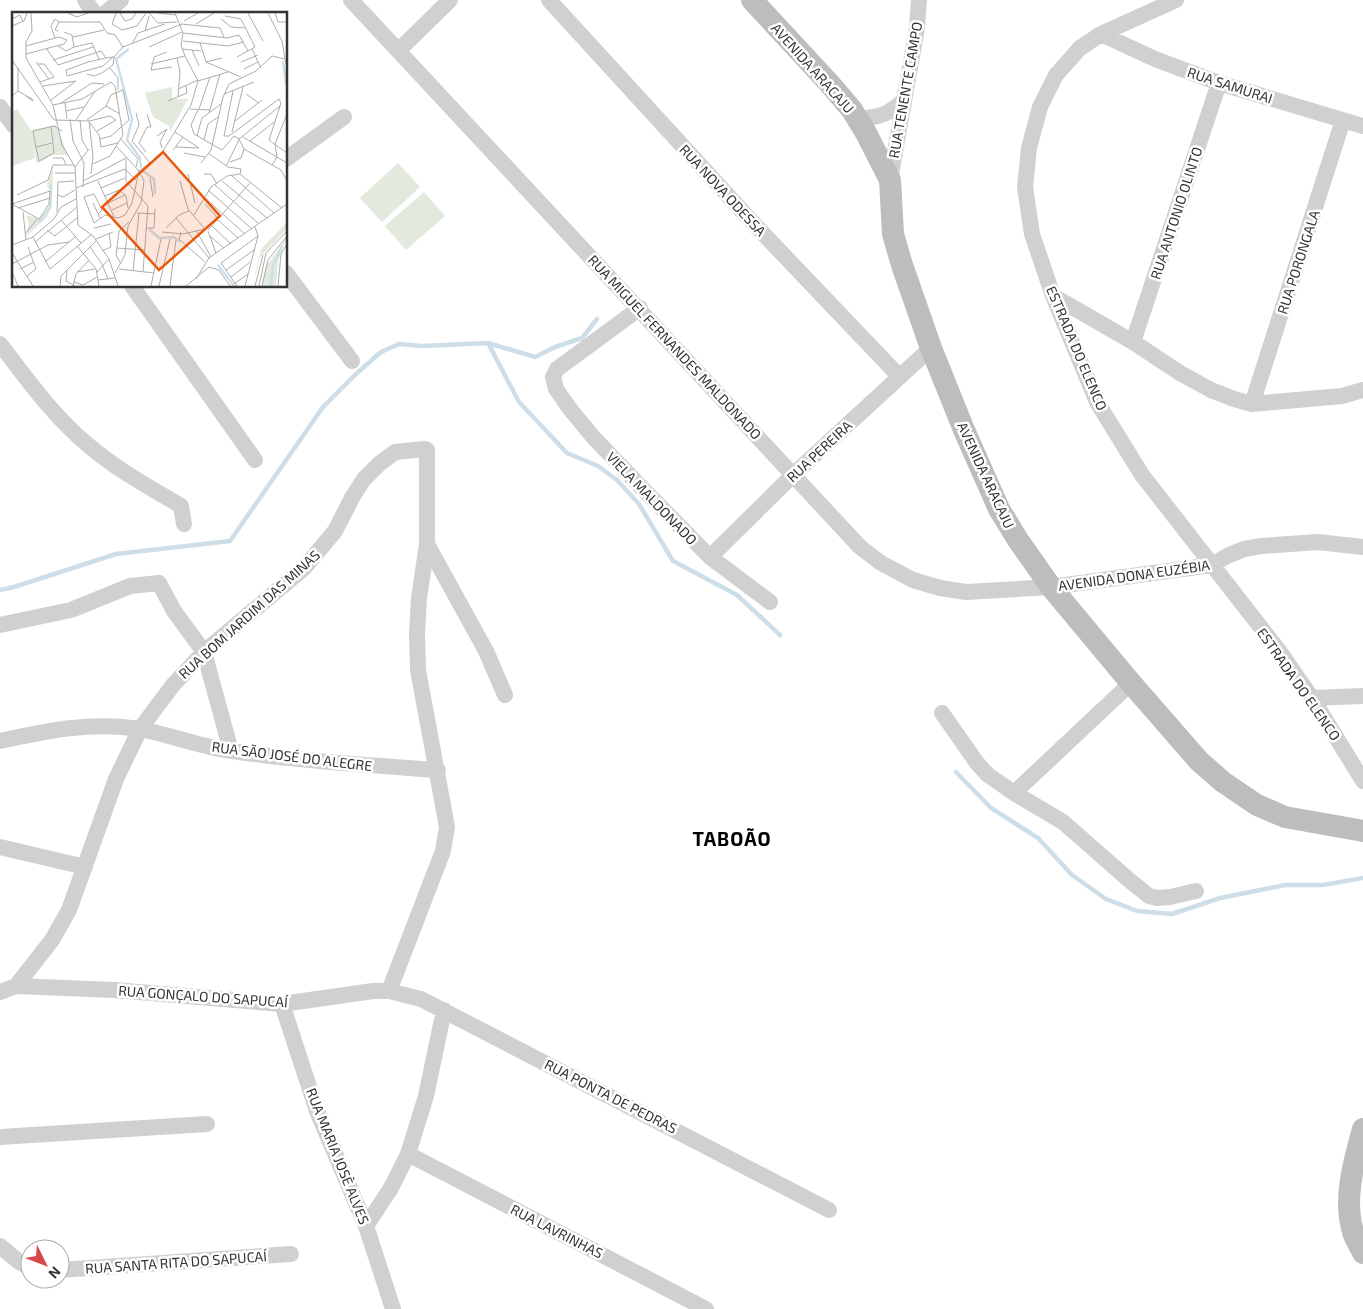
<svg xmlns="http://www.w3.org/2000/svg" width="1363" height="1309" viewBox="0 0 1363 1309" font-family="'Exo 2',sans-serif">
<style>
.green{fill:#e2e9dd}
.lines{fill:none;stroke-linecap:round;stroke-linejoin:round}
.stream{stroke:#cedee9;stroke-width:4.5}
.street{stroke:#d0d0d0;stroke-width:16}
.secondary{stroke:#bdbdbd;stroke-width:22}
.labels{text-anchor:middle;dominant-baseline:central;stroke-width:5;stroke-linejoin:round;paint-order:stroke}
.street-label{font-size:14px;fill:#333;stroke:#fff}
.district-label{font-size:19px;font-weight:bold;letter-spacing:1px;fill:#000;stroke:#fff}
.inset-river{fill:none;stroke:#cedee9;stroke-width:2.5}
.inset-road{fill:none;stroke:#adadad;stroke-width:1}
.view{fill:#e8590c;fill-opacity:0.15;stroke:#e8590c;stroke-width:2.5}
.inset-edge{fill:none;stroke:#333;stroke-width:2.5}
</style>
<rect width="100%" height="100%" fill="#fff"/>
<path class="green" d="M398 163 420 187 382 222 360 198Z
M424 192 445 216 406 250 385 226Z"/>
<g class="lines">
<path class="stream" d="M488 343 519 402 567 453 598 466 617 480 639 504 673 561 737 595 780 635
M0 590 14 587 116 554 230 541 323 407 357 373 381 352 399 344 422 346 488 343 535 357 555 347 582 338 597 319
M956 772 991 808 1038 838 1072 875 1106 899 1137 911 1172 914 1220 898 1285 885H1323L1363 878"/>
<path class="street" d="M85 0 95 14
M351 0 860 547 881 563 913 580 940 588 966 592 1051 587 1212 565 1227 556 1244 549 1261 546 1318 542 1363 547
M549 0 754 224 899 376
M1176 0 1101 34 1080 48 1056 75 1040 107 1029 148 1025 187 1032 234 1053 296 1097 402 1142 475 1280 652 1312 698 1363 781
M104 14 121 0
M1101 34 1155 59 1219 83 1363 126
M398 51 450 0
M0 107 14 126
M858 119C880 117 888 115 904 100
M286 159 344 117
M890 180 917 28 919 0
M286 273 352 361
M132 286 255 460
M1053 296 1133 342 1180 373 1211 390 1234 399 1252 404 1342 396 1363 390
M640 308 557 369 553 377 556 389 570 409 594 438 641 487 710 557 770 602
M1133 342 1219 83
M0 344C27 379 53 416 88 445 116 469 149 487 181 506L184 524
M1252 404 1343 120
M710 557 794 474 931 348
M0 625 71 610 130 586 159 583 174 611 204 652 231 751
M1312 698 1363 696
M942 713 977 763 988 775 1014 793 1063 822 1129 880 1149 896 1157 898 1170 897 1196 891
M0 741C46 731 92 721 140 729 171 735 201 747 232 751 300 761 369 765 438 770
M1014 793 1131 683
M0 847 85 867
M16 986 114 990 282 1004 373 991H389L421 999 829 1210
M389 991 443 851 447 827 418 670 417 633 419 598 427 544
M0 992 16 986 52 940 69 910 116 779 140 729 173 685 204 652 304 568 335 531 353 496 364 479 379 464 395 452 425 449 427 450V544L486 651 505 695
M282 1004 317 1111 366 1226 393 1309
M0 1137 207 1124
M408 1154 706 1309
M366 1226 391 1188 408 1154 426 1096 444 1010
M0 1246 18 1261 30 1268
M60 1270 291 1254"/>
<path class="secondary" d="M752 0 829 83 852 110 866 133 890 180 893 234 902 265 931 348 964 430 999 509 1018 540 1051 587 1131 683 1199 761 1223 782 1257 805 1285 817 1363 831
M1363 1129C1354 1162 1343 1198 1353 1232 1355 1239 1360 1246 1363 1253"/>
</g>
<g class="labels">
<g class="street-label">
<text transform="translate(813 68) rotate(48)">AVENIDA ARACAJU</text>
<text transform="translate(1230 85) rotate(18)">RUA SAMURAI</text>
<text transform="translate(905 90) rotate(-80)">RUA TENENTE CAMPO</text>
<text transform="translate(723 190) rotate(47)">RUA NOVA ODESSA</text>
<text transform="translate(1176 213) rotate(-72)">RUA ANTONIO OLINTO</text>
<text transform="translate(1298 262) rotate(-72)">RUA PORONGALA</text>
<text transform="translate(675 347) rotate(47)">RUA MIGUEL FERNANDES MALDONADO</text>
<text transform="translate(1077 348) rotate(67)">ESTRADA DO ELENCO</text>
<text transform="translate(819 451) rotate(-43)">RUA PEREIRA</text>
<text transform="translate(986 475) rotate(65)">AVENIDA ARACAJU</text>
<text transform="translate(652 498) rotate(46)">VIELA MALDONADO</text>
<text transform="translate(1134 575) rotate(-8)">AVENIDA DONA EUZÉBIA</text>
<text transform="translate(249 614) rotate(-42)">RUA BOM JARDIM DAS MINAS</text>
<text transform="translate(1299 684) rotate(55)">ESTRADA DO ELENCO</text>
<text transform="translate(292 756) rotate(7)">RUA SÃO JOSÉ DO ALEGRE</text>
<text transform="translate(203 996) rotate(4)">RUA GONÇALO DO SAPUCAÍ</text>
<text transform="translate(611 1096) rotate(27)">RUA PONTA DE PEDRAS</text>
<text transform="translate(338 1156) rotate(68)">RUA MARIA JOSÈ ALVES</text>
<text transform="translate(557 1231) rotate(27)">RUA LAVRINHAS</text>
<text transform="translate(176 1262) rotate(-4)">RUA SANTA RITA DO SAPUCAÍ</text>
</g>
<g class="district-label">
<text x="732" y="838">TABOÃO</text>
</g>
</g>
<g transform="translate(12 12)">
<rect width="275" height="275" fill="#fff"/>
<path d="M160 75V87H176L158 120 157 114 141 105 133 81ZM5 97 19 118 44 113 56 143H40L25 152 22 136 23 146 0 154V100ZM41 156 40 194 35 205 14 225 17 212 14 203 28 207 37 196 39 183 35 173ZM275 210V217L247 246 241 274 245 251 250 236ZM275 225 266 249 264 274H251L253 256Z" fill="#e2e9dd"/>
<path class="inset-river" d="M117 37 104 47 120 107 115 128 128 146 129 156M271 49 274 72M131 159 142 167 143 182M27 210 38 195 39 173M137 217 147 226 162 225 168 230M206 253 222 274M259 274 261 254 270 234"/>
<path class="inset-road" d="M19 1 20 19 14 30V46L41 93 50 133 63 155 66 213 81 224 97 247 106 274M56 1 65 5 76 1M104 1 100 12 110 18 125 14 134 1M108 1 113 9 120 7 124 1M137 1 146 11 165 10M146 1 163 3M236 1 251 29M256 1 270 29 273 47M263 1 266 10H275M213 4 229 7 243 35 225 45M0 7 8 3 11 10M209 7 219 15 233 16M172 9 186 1M47 10H88L95 21 103 23 111 35M169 12 208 16 212 25M184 12 202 1M0 14 12 9 15 1M133 19 137 4M171 21 215 26 227 23 236 39M61 25 92 18M43 26 39 14 43 7 47 10 43 18 46 19M171 29 216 34 232 30M188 31 194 50M120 32 126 21 153 12M46 34 54 39 62 35 60 23 52 20M62 35 80 31 87 47M137 35 170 20M34 36 46 53 89 39 94 46M170 37 189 39M240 37 249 56M180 38 187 54M155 40 142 45 139 58 160 55M14 42 52 32 55 28 47 25 14 34M101 45 91 54 55 64 54 58 76 50 94 46 101 45H102M165 46 168 60 166 84M0 48 42 108 77 109 98 104 104 108M41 48 81 35M24 50 37 67M194 50 229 65M194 50 210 46M229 50 246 43M26 52H32L42 65 28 70M139 52 173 44M98 56 106 66V78M232 57 246 50M75 62 82 64 90 61 101 53 102 45 111 35 170 12M186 69 216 60M31 74 64 69 39 88M166 77 186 68M6 79 20 87 21 89 14 84M221 79 212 124H217L267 87 269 91 257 128 275 141M212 82 242 70M234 82 247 91M0 84 6 79V56M156 89 175 81 174 74M49 91 80 71 92 72M53 91 55 107M41 93 70 87 99 70M178 97 198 98M187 97 198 65M186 98 179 113 182 122 210 138 222 124 227 127M54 99 72 95M124 101 127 113 120 129 138 151M197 101 208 62M58 107 61 129 72 151 71 175M64 108 83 79M68 108 70 128 76 138M75 108 94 94 108 102M77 109 81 145 79 162M223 109 250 88M78 111 87 123 89 135M85 119 104 108M163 120 187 136M220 120 231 75M145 124 155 117 148 130 150 136M185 124 190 106 209 92M231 125 275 151M88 127 99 124 117 108 111 78 99 83 94 94M109 127 126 147 124 155M227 127 232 137 269 158 275 169M227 127 268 94M192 128 196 112 206 105M238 129 262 110M40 131 24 135 21 119 42 114 50 119M24 135 27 149 42 141 39 114M89 135 106 131M164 135 187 136M161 138 171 125M134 140 127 131 135 115H139L135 102M172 141 193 145M196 141 216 155 229 157 228 162M41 146H51L54 153M114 147V169L136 194 131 260M218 150 229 146 232 137M189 151 199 138 211 85 217 72 244 59 260 44 273 47 275 55M81 152 98 144 111 123 103 74 99 70M260 153 265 145 263 132 275 102M214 154 227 128M63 155 77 137M43 161H63M176 162 183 191M192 162H199L205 172M228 162 270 196M220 164 262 201M138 166 141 185M71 169 114 146M86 169 102 205M168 169 176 197 192 216M210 169 255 206M203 173 247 212M64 176 113 157 124 168M89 176 113 166M196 178 240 217M38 179 37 192 27 207 0 192ZM5 183 36 168 41 153H62M46 183 51 185 63 178M93 184 107 178 114 184 116 196M192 185 233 222M81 191 88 206M96 191 113 183M193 192 204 204 205 209M6 196 38 186M100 198 115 191M11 200 14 228M45 200 46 170 62 169M125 201 143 202M182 203 199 175 215 164 228 162M164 206 197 246M49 208 69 231M206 208 226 226M82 211 93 203 106 206 113 203 120 191 127 159 148 144 179 93 186 69 173 44 169 33 171 21 163 1M82 211 72 185 82 182 90 198 86 202M200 214 219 232M82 216 99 212M134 216H142L143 197M154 216 167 203 177 199M35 218 43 224 66 205M184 218 199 245M196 218 238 171M196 219 204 241M150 220 171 222 193 217M169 220 167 227 193 250M13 222 25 207M198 224 212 236M21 225 38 257 79 223M84 227 101 220M23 230 65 195M0 233 21 225 42 207 49 195 64 187M65 234 84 257 87 274M78 235 90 252 96 267M105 236 133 238M90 239 99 235 97 221M0 241 21 274M33 250 63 225M0 252 36 233 57 230M109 252 104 243 107 219 117 210M8 257 22 250M107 257 142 261M55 258 54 269 63 274M214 258 242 238M121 259 127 201M0 260 6 274M65 260 83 257M85 260 97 247M103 261 113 243 116 214 129 191 132 169 127 159 104 134M15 264 24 257 16 235M219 265 238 250M184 267 197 246 275 192M86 268 103 266M62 270 71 273 85 265M222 272 236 262M48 274 49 264 84 229M61 274 64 262 77 248M139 274 149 227M147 274 158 227M158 274 164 228M174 274 197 255 207 258 218 274M225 274 209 251 246 224M233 274 246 224 243 215M243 274 251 243M247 274 254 241 275 219M250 274 256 248 275 224M266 274 269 242 275 232"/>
<path class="view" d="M151 140 208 204 147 258 90 195Z"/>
<rect width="275" height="275" class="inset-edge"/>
</g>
<g transform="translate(45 1264) rotate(132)"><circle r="24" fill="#ffffff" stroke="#adadad"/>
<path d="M0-4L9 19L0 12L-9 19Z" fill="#d7484e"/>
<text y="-8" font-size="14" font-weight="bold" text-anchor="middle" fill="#333333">N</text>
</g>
</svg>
